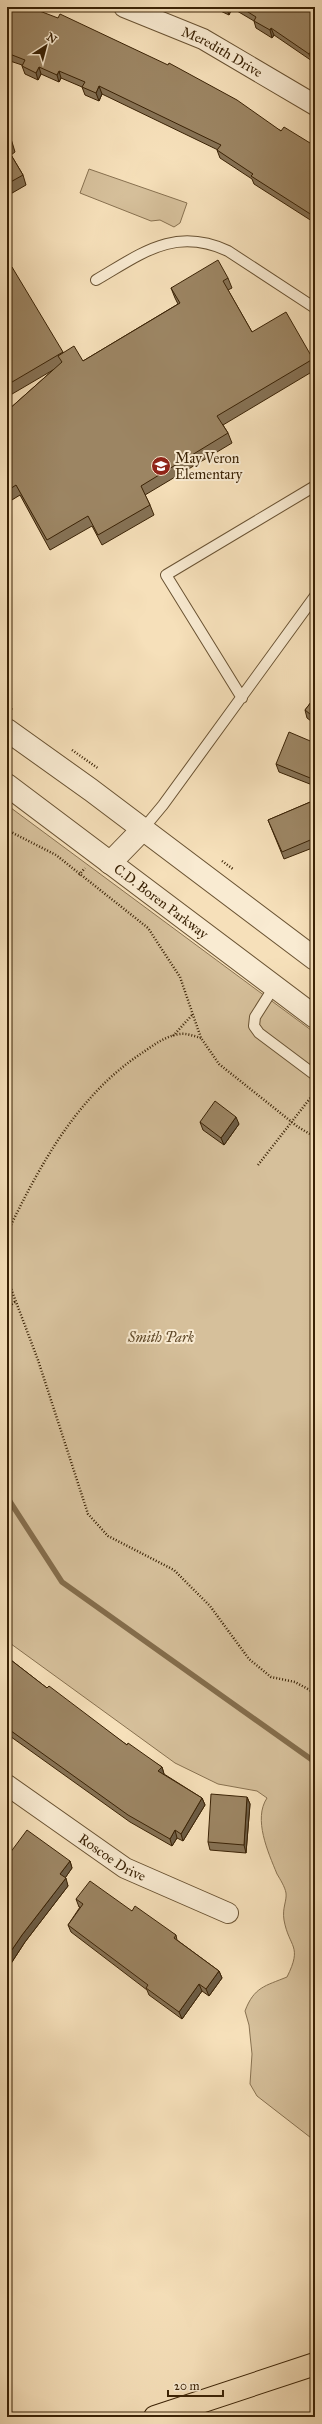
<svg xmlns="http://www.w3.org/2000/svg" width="322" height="2424" viewBox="0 0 322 2424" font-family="'IM FELL Great Primer',serif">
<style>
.green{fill:#d6c09b;stroke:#887150}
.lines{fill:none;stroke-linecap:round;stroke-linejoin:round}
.stream{stroke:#846d4c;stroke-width:5.5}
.service-casing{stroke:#695232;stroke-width:12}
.minor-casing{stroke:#695232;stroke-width:22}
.tertiary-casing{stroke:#695232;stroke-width:24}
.primary-casing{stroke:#3a2205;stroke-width:24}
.path{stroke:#3a2205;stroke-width:2.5;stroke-dasharray:1 2;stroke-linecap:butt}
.service{stroke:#f9ebd2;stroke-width:10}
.minor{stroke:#f9ebd2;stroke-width:20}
.tertiary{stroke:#f9ebd2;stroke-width:22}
.primary{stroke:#f6e0ba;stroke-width:22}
.wall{fill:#867255;stroke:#3a2205}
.shaded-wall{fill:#6d5d45;stroke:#3a2205}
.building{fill:#9c8563;stroke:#3a2205}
.labels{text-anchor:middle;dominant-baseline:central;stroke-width:4;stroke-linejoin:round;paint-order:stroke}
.street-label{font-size:14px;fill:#3a2205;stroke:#f9ebd2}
.poi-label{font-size:14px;fill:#3a2205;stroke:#f9ebd2;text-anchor:start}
.park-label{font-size:14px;font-style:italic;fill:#614a2a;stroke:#f9ebd2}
</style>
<rect width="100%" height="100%" fill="#f6e0ba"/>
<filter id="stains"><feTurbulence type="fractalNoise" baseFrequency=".005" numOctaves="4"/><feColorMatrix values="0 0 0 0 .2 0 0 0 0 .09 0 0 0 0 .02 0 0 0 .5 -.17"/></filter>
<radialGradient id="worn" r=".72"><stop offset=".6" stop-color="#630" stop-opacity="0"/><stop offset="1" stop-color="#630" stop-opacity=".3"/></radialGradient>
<path class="green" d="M89 169 187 203 180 223 174 227 160 220 151 221 80 193Z
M7 805 315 1033V2141L257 2096 250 2084 252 2054 249 2025 245 2011C254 1987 265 1986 287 1977 303 1945 289 1948 284 1920 282 1908 287 1901 286 1893 285 1887 280 1879 277 1874 268 1852 253 1819 267 1798L257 1791 218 1784 175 1763 7 1641Z"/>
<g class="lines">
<path class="stream" d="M7 1497 62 1582 315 1762"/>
<g class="service-casing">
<path id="service" d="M96 280C141 254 174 226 228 251L315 308
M242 698 166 575 315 486
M143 829 163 805 315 596
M274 987 255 1017 254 1026 259 1033 315 1075"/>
</g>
<g class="minor-casing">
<g id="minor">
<path id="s1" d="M124 7 203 39 315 105"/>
<path id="s2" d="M7 1785 125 1868 228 1913"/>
</g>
</g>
<g class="tertiary-casing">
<g id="tertiary">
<path d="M7 730 91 790 315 959"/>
<path id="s3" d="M7 785 315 1017"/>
<path d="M110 863 143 829"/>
</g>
</g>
<g class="primary-casing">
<path id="primary" d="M155 2417 315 2364"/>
</g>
<path class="path" d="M7 705 12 710
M72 750 99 769
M7 830 56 855 148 928 180 977 201 1038 219 1064 298 1127 315 1137
M222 861 233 869
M79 875 85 868
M173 1036 193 1014
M258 1165 315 1092
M7 1239 8 1231C41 1163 78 1095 142 1053 154 1045 165 1036 180 1034 186 1033 194 1036 201 1038
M7 1278 38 1360 88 1514 108 1536 174 1570 210 1606 249 1659 271 1677 295 1682 315 1693
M7 1308 16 1301"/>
<use href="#service" class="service"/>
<use href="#minor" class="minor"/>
<use href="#tertiary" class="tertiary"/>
<use href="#primary" class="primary"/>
</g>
<path class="wall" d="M7 7 315 146V223L254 184 252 179 220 158 217 150H218L102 94 99 101 85 95 82 87 61 78 59 82 41 74 38 80 25 74 22 66V65L7 60Z
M212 7H315V58L314 57 312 61 274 35 272 38 256 28 254 21 232 8 229 15Z
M7 134 12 142 15 152 11 155 23 175 26 185 7 196Z
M7 270 63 353 83 361 178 304 175 298 171 288 228 278 232 288 228 290 252 332 313 359 315 363V370L223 425 228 433 232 443 145 495 150 505 154 515 102 545 92 526 50 550 20 495 7 503V411L53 370 7 397Z
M315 697V724L307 718 305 710Z
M315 743V786L279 772 276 764Z
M315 800V847L284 859 268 820Z
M200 1122 239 1124 224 1145 203 1130Z
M7 1657 47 1688 127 1745 162 1767 164 1774 202 1798 205 1805 183 1841 177 1838 172 1846 130 1822 7 1734Z
M247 1797 250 1804 246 1853 210 1850 208 1842Z
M7 1857 70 1861 72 1868 65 1878 68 1886 25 1942 10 1965 7 1962Z
M76 1899 132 1911 176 1935 177 1940 219 1971 222 1978 209 1996 202 1991 182 2019 149 1995 147 1990 71 1932 68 1925 80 1907H79Z"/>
<path class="shaded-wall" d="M226 7H231L232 8 229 15Z
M271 28 274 35 272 38 270 30Z
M312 50 314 57 312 61 309 54Z
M39 67 41 74 38 80 36 73Z
M59 71 61 78 59 82 57 75Z
M99 86 102 94 99 101 96 93Z
M236 1117 239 1124 224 1145 221 1138Z
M162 1767 164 1774 161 1778 158 1771Z
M247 1797 250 1804 246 1853 244 1845Z
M202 1798 205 1805 183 1841 181 1834Z
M175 1830 177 1838 172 1846 170 1839Z
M70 1861 72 1868 63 1881 60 1874Z
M66 1878 68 1886 25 1942 10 1965 7 1957 22 1935Z
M219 1971 222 1978 209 1996 206 1989Z
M199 1984 202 1991 182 2019 179 2012Z"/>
<path class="building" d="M7 7H29L58 18 60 14 168 65 169 63 237 100 281 131 284 127 315 146V217L251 176 253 174 217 150 221 145 99 86 96 93 82 87 85 82 59 71 57 75 39 67 36 73 22 66 25 60 7 53Z
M240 7H315V52L312 50 309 54 271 28 270 30 254 21 256 17Z
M7 134 12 142 7 145Z
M7 148 23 175 7 184Z
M218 260 228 278 223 281 252 332 286 312 313 359 217 416 228 433 141 486 150 505 98 535 88 516 47 540 16 485 7 491V411L62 362 58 356 74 346 83 361 180 303 171 288Z
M12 267 63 352 7 385V270Z
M315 697V718L305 710Z
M289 732 315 743V780L276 764Z
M315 800V838L282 852 268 820Z
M215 1101 236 1117 221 1138 200 1122Z
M7 1657 47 1688 49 1686 127 1745 128 1743 162 1767 158 1771 202 1798 181 1834 175 1830 170 1839 128 1815 7 1728Z
M211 1794 247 1797 244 1845 208 1842Z
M27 1830 70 1861 60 1874 66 1878 22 1935 7 1957V1857Z
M90 1881 132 1911 135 1906 176 1935 174 1938 219 1971 206 1989 199 1984 179 2012 146 1988 148 1985 68 1925 83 1904 76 1899Z"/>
<defs>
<g id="school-disc" transform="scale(1)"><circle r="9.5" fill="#8f2418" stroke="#f9ebd2"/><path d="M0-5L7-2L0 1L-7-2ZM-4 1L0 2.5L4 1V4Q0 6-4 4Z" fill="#fff"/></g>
</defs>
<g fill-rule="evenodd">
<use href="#school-disc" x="161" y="466"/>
</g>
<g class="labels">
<g class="street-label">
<text stroke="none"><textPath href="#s1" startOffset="108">Meredith Drive</textPath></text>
<text stroke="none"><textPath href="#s3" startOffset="193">C.D. Boren Parkway</textPath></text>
<text stroke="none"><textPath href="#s2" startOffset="128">Roscoe Drive</textPath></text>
</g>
<g class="poi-label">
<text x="175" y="458">May Veron<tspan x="175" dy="16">Elementary</tspan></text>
</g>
<g class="park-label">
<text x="161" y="1337">Smith Park</text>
</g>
</g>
<rect width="322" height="2424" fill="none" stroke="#f6e0ba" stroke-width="24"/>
<rect x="8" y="8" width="306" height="2408" fill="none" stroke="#3a2205" stroke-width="2"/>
<rect x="12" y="12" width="298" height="2400" fill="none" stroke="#3a2205"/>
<g transform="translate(46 46) rotate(36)" stroke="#f9ebd2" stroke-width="3" paint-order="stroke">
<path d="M0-3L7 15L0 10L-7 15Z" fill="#3a2205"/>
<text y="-6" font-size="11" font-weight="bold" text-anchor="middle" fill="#3a2205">N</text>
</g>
<path d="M168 2390v6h55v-6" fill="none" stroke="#3a2205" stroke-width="2"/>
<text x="174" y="2390" font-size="12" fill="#3a2205" stroke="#f9ebd2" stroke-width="3" paint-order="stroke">20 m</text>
<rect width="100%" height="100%" filter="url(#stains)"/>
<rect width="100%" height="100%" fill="url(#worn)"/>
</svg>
